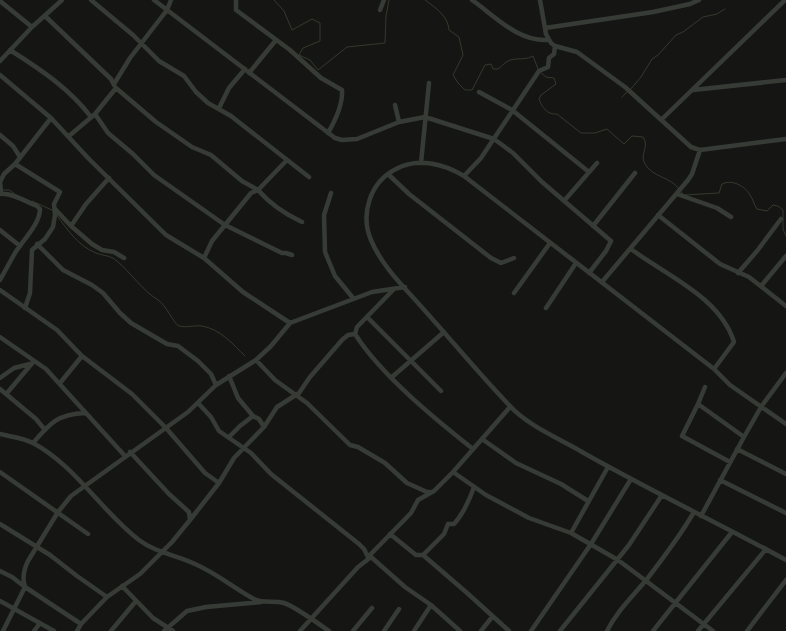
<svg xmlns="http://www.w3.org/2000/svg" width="786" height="631" viewBox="0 0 786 631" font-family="'Work Sans',sans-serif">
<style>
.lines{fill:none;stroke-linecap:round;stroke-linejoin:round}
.stream{stroke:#35392b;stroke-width:1}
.minor{stroke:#373b36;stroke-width:4.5}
</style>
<rect width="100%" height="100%" fill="#151614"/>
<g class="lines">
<path class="stream" d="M274 0 284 11 292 30 312 19 320 23V41L303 48 299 55 310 60 318 70 347 47 385 43 386 16 389 0
M425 0C436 8 448 16 449 30L459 37 463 55 453 75 458 83 465 90H472L485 65 491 64 493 69H498C501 67 504 63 508 61 516 57 524 61 533 56L538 69
M540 72 546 77 554 78 556 84 541 95 539 99C542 107 547 115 557 114L581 133H595L607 129 624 144 632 136 643 137C650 147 639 154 645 164 652 177 671 177 679 189
M630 90 641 77 652 59 658 55 676 35 683 32 703 17 717 14 725 9
M622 97 627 92
M3 190H9L15 194
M681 192 684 195 719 193 722 184C732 179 745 186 750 195 753 199 754 205 757 209L767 211 773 205 778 206 783 210V229L786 236
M32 201 54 211
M56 214C67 229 78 246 96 253 104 256 110 255 117 261 131 273 142 290 158 300 166 305 174 324 179 326 186 328 195 325 202 326 220 329 233 344 245 356"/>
<path class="minor" d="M91 0 133 35 159 61 184 76 196 92 208 103 231 116 309 177
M154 0 335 138 342 140 357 139 399 122 425 117 494 139 513 153 542 182 611 241 606 251 589 273
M236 0V10L290 50 321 78 342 90C343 104 335 121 328 133
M472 0C495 16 518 42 548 40
M540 0 546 34 551 43 555 46 577 52 625 87 691 147 700 150 786 139
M0 1 32 27
M380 10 384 0
M45 16 111 79 114 85
M545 28 653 12 690 4 699 0
M10 50C40 69 70 89 91 117
M0 61 32 27 62 0
M249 73 276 40
M0 75 51 118 88 158 166 235 204 258 243 292 290 323
M114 84 130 58 167 10 171 0
M693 90 786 80
M479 92 512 110 589 172
M395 105 399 122
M219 108 229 88 245 69
M95 114 108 133 133 154 154 175 225 225 282 253H286L292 255
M661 120 785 0
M0 135 13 146 20 157
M69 136 95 114 116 88 156 122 192 147 211 155 242 181 258 190 287 160
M421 163 429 83
M15 164 60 192 54 204 55 215 53 227 45 239 32 250 30 293 25 308
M388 174 409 194 491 258 501 263 514 258
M464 176 481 158 539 71 548 67 549 58 554 54 555 46
M1 193 0 182 4 174 15 164 51 118
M331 193 324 215 325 252 335 276 353 298
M0 194C10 192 27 202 37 206L40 209C40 224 23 240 15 253 10 262 5 271 0 280
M677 194 717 208 731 217
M564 201 597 163
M55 209 71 226 92 244 102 250 114 252 124 258
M658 215 720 264 749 277 786 306
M71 226 86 204 109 178
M593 226 635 173
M0 230 20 246
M37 244 63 270 92 285 103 293 120 313 131 323 167 344 178 346 198 361 211 374 216 385
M631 249C667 276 720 297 734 342L714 369
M204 258 212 241 251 193 258 190C270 204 285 214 302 222
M738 273 757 251 781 219
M602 282 688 180 692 174 700 150
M761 286 786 256
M394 289 357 327 355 334C381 375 435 419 473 449
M0 290 57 330 82 356 132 394 166 428 205 473 219 483
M514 293 550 243
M546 308 576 263
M367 317 441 391
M0 337 46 369 125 456
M256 360 275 380 307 403 350 445 358 447 385 463 407 483 427 492H430
M229 376 238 398 253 416
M392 377 444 332
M0 378 14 368 30 364
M60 383 82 356
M0 389 36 419 45 430
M7 393 34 361
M198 403 211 417 219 431 251 453 271 474 359 544 364 549 368 557 411 513 418 500 434 491 453 472 510 407
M698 404 682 436 730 462
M786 424 730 385 714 369 464 176C444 164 418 157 396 169 370 182 360 214 371 240 382 267 407 290 426 312 454 343 480 375 509 405 528 426 558 438 582 452 649 490 718 523 786 560
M0 434C11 437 23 438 33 443 76 466 101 511 139 540 156 553 177 555 195 564 216 573 234 588 254 599 264 604 274 600 284 603 294 606 319 624 329 631
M229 437 240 426 253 416 259 419 264 427
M744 437 761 407 786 373
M482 439 516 463 561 484 588 501
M33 443C50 423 58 414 85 413
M737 449 786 474
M0 472 88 534
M453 472 486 495 529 518 571 533 618 560 713 631
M720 480 786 513
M701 516 744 437 698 404 705 387
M190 520 219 483 234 458 264 427 277 407 299 393 310 377 342 340 348 335 355 334
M0 524 50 555 77 576 107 597
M571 533 608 467
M390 534 416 555H423L466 592 509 631
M423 555 444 534 448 524H454C464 513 469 501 474 487
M0 571 12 577 25 587 81 624
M122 586 153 618 173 631
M0 601 54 631
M3 631 25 587C22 578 24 569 28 561L58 512 71 496 188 412 216 385 256 360 271 346 290 323 372 292 405 287
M34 631 40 623
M77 631 81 624 107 597 140 574 172 542 190 520 189 512 169 494 130 452
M111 631 136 601
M164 631 187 611 206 607 261 602
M300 631 358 567 371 557 405 587 431 605 460 631
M353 631 372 608
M384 631 399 609
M414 631 431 605
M481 631 492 617
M531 631 591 544 631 479
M560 631 629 545 662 495
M607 631C617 611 633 596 647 579 664 557 680 536 694 512
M653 631 732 532
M698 631 766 549
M747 631 786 580"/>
</g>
</svg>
